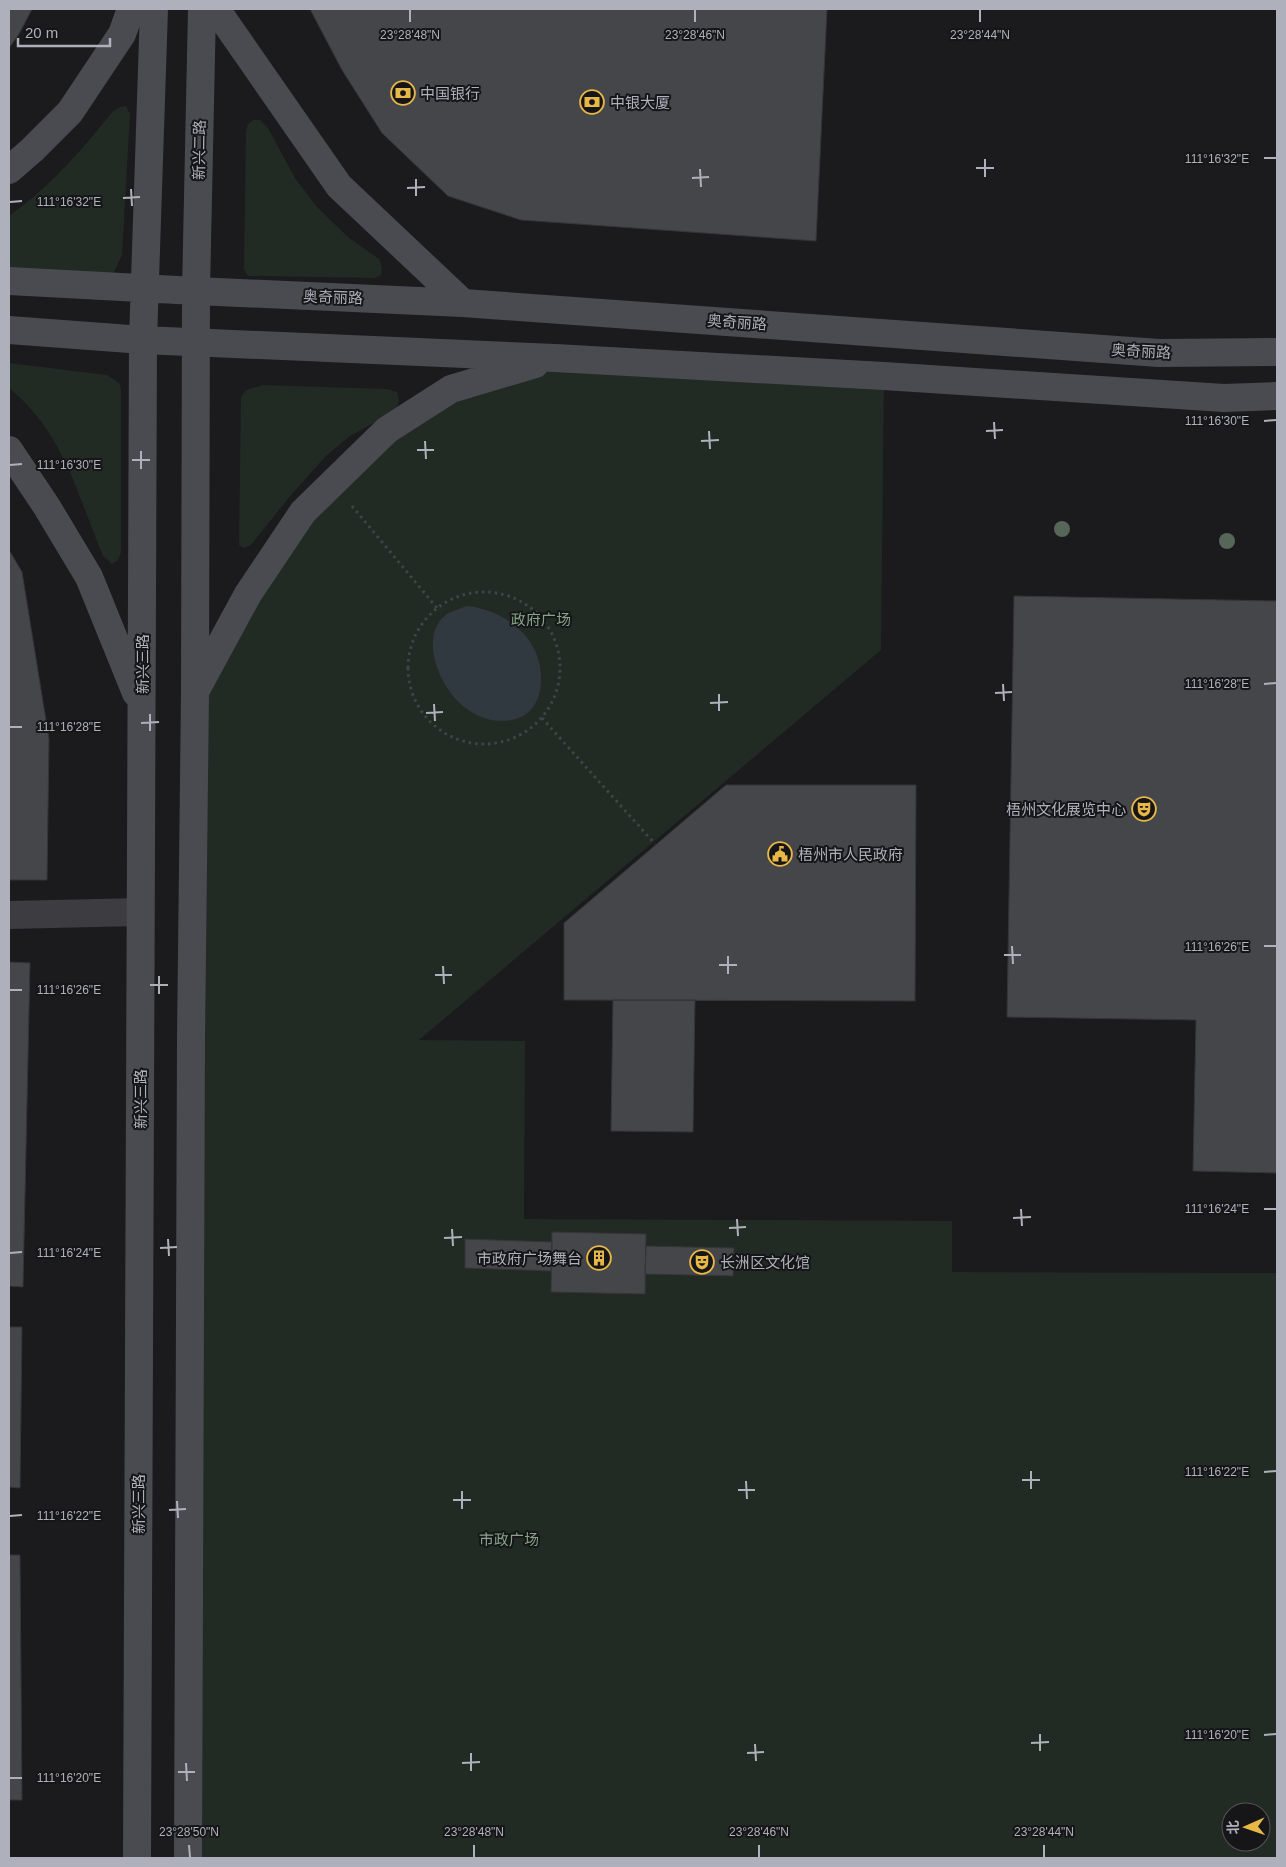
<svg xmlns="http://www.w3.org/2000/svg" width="1286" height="1867" viewBox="0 0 1286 1867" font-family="Arial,'Noto Sans SC',sans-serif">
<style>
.green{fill:#222a24;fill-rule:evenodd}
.water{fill:#313940}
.building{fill:#454649;stroke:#353538}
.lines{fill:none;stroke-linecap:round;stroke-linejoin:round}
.path{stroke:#424348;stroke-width:3;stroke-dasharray:2.5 4;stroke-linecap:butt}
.minor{stroke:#3c3c41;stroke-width:28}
.secondary{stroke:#4a4b51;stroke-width:28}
.tree{fill:#566658}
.ticks{fill:none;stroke:#aeb1bb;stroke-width:2}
.labels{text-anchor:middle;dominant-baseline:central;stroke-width:4;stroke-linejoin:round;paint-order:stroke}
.poi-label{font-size:15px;fill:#aeb1bb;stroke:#161518;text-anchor:start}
.street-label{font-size:15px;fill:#aeb1bb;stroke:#161518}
.park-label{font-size:15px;fill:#86a589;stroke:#161518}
.ticks-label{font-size:12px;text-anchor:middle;fill:#aeb1bb;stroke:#161518;stroke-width:4;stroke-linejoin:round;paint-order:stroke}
</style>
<rect width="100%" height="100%" fill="#1b1a1d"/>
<path class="green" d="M126 106 130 114 122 255 114 272 105 276 9 271V216C53 184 79 153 113 111L120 107Z
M253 120H260L268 128 295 178 317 207 348 237 379 259 382 268 381 275 375 278 248 276 244 269 246 131 248 124Z
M555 358 884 376 881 650 419 1040 525 1041 524 1219 952 1221V1272L1277 1273V1858H188L195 692 248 594 387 430ZM1231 1812H1261V1842H1231Z
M9 363 107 375 119 383 121 389V552L118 560 112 564 103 556C77 494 64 433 9 388Z
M263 385 387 389 397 392 399 399 397 410 350 436 326 456 291 495 251 545 244 548 239 545 241 397 246 390Z"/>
<path class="water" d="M467 606C503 610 539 635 541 675 541 686 541 694 535 704 529 714 522 718 511 720 470 727 437 687 433 649 432 637 435 623 446 615 451 611 460 609 467 606Z"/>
<path class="building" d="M9 9H32L19 34 9 48Z
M310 9H827L816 241 521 220 448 196 382 133 342 70Z
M9 550 22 572 49 739 47 880H9Z
M1014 596 1277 601V1173L1193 1171 1196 1020 1007 1017Z
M726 785H916L915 1001 564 1000V923Z
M9 962 30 963 23 1287 9 1286Z
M613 1000H695L693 1132 611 1131Z
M552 1232 646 1234 645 1294 551 1292Z
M465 1239 552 1242 551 1271 465 1268Z
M646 1246 734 1248 733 1276 645 1274Z
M9 1327H22L20 1488 9 1487Z
M9 1555H20L22 1800H9Z"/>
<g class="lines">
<path class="path" d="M352 506 437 608
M408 668a76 76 0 1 1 152 0a76 76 0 1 1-152 0Z
M542 718 655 844"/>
<path class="minor" d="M9 915 140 912"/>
<path class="secondary" d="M216 9 339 186 463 303
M9 170 32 150 70 112 122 34 131 9
M9 281 196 291 463 303 1159 353 1277 352
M9 330 143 340 555 358 884 376 1224 398 1277 396
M9 450 47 507 89 577 136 693
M197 688 248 594 303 512 387 430 451 389 535 364
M137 1858 143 340 154 9
M188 1858 191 1039 195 692 196 291 202 9"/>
</g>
<g class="tree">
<circle cx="1062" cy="529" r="8"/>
<circle cx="1227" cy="541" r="8"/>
</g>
<path class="ticks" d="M410 10V22M695 10V22M980 10V22M1264 158H1276M985 159V177M976 168H994M700 169 701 187M692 178 709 177M416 179V196M407 188 425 187M131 189 132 206M123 198 140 197M10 202 22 201M1264 421 1276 420M994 422 995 439M709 431 710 449M986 431 1003 430M425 441 426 459M701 441 719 440M417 450H434M141 451V469M132 460H150M10 465 22 464M1003 684 1004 701M1264 684 1276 683M995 693 1012 692M719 694V711M710 703 728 702M434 704 435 721M426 713 443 712M150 714V731M141 723 159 722M10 727H22M1012 946 1013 964M1264 946H1276M1004 955H1021M728 956V974M719 965H737M443 966 444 984M435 975H452M159 976V994M150 985H168M10 990H22M1021 1209 1022 1226M1264 1209H1276M1013 1218 1031 1217M737 1219 738 1236M729 1228 746 1227M452 1229 453 1246M444 1238 462 1237M168 1239 169 1256M160 1248 177 1247M10 1253 22 1252M1031 1471V1489M1264 1472 1276 1471M1022 1480H1040M746 1481 747 1499M738 1490H755M462 1491V1509M453 1500H471M177 1501 178 1518M169 1510 186 1509M10 1516 22 1515M1040 1734V1751M1264 1735 1276 1734M1031 1743 1049 1742M755 1744 756 1761M471 1753V1771M747 1753 764 1752M186 1763 187 1781M462 1763 480 1762M178 1772H195M10 1778H22M189 1845 190 1857M474 1845V1857M759 1845V1857M1044 1845V1857"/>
<defs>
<g id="bank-ring" transform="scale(1.25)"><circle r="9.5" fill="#161518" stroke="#e8b847" stroke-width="1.5"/><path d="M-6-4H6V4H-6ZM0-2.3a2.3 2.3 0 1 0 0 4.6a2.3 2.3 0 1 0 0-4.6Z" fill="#e8b847"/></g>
<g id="theatre-ring" transform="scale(1.25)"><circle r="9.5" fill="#161518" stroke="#e8b847" stroke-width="1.5"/><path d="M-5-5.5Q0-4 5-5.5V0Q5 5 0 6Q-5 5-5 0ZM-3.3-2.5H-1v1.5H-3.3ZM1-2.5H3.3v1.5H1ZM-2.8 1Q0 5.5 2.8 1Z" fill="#e8b847"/></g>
<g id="civic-ring" transform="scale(1.25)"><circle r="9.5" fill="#161518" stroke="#e8b847" stroke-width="1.5"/><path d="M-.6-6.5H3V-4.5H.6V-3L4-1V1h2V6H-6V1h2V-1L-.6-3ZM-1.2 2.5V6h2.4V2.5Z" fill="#e8b847"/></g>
<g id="building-ring" transform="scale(1.25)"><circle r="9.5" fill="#161518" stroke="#e8b847" stroke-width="1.5"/><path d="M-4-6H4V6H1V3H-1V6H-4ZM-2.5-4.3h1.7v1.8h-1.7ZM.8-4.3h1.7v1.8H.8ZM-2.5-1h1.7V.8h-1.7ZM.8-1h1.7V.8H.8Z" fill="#e8b847"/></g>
</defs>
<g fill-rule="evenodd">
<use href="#bank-ring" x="403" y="93"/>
<use href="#bank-ring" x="592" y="102"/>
<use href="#theatre-ring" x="1144" y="809"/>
<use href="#civic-ring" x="780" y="854"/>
<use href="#building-ring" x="599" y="1258"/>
<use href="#theatre-ring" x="702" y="1262"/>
</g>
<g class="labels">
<g class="poi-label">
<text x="420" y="93">中国银行</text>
<text x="610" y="102">中银大厦</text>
<text x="1126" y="809" text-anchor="end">梧州文化展览中心</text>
<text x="798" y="854">梧州市人民政府</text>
<text x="582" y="1258" text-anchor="end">市政府广场舞台</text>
<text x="720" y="1262">长洲区文化馆</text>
</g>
<g class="street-label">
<text transform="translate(199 150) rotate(-89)">新兴二路</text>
<text transform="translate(333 297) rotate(2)">奥奇丽路</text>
<text transform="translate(737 322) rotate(4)">奥奇丽路</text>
<text transform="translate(1141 351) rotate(3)">奥奇丽路</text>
<text transform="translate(142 664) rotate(-90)">新兴三路</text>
<text transform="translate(140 1099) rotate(-90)">新兴三路</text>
<text transform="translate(138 1504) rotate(-90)">新兴三路</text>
</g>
<g class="park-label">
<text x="541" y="619">政府广场</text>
<text x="509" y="1539">市政广场</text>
</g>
</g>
<g class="ticks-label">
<text x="410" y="39">23°28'48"N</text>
<text x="695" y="39">23°28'46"N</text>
<text x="980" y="39">23°28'44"N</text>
<text x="1217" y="163">111°16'32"E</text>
<text x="69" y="206">111°16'32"E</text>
<text x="1217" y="425">111°16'30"E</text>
<text x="69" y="469">111°16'30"E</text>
<text x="1217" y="688">111°16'28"E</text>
<text x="69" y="731">111°16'28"E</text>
<text x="1217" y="951">111°16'26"E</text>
<text x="69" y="994">111°16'26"E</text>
<text x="1217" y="1213">111°16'24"E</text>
<text x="69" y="1257">111°16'24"E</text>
<text x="1217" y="1476">111°16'22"E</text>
<text x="69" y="1520">111°16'22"E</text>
<text x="1217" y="1739">111°16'20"E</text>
<text x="69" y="1782">111°16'20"E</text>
<text x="189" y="1836">23°28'50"N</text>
<text x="474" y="1836">23°28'48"N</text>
<text x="759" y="1836">23°28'46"N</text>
<text x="1044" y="1836">23°28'44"N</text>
</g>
<rect width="1286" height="1867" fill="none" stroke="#aeb1bb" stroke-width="20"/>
<g transform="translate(1246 1827) rotate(268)"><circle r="24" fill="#161518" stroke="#535359"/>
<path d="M0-4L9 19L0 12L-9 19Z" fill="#e8b847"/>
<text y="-8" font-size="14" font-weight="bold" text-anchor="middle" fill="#aeb1bb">北</text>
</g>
<path d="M18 38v8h92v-8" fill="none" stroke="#aeb1bb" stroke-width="2.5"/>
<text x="25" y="38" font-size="15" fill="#aeb1bb" stroke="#161518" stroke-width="4" paint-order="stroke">20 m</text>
</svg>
